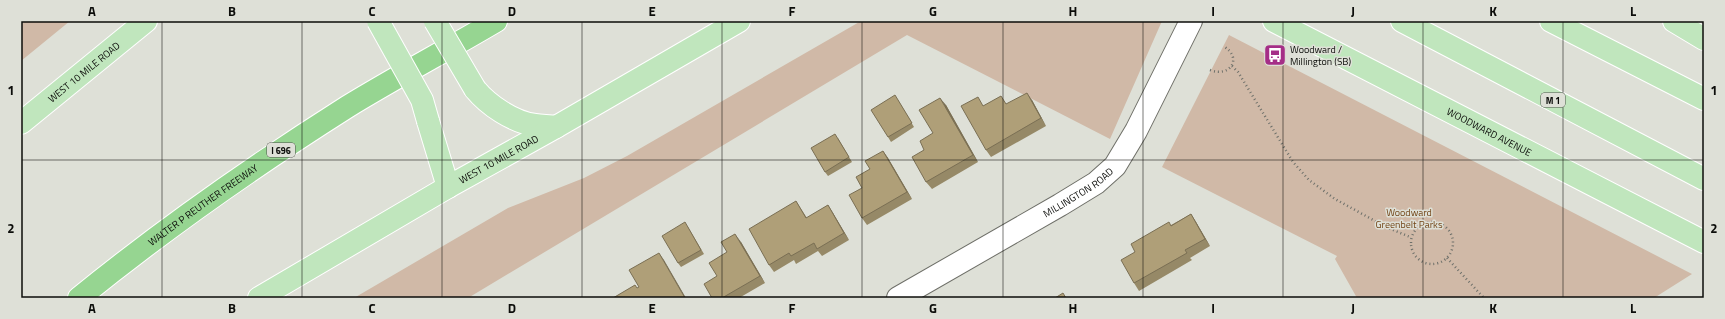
<svg xmlns="http://www.w3.org/2000/svg" width="1725" height="319" viewBox="0 0 1725 319" font-family="'Titillium Web',sans-serif">
<style>
.green{fill:#d0b9a7}
.lines{fill:none;stroke-linecap:round;stroke-linejoin:round}
.minor-casing{stroke:#6e6f68;stroke-width:24}
.major-casing{stroke:#fff;stroke-width:24}
.highway-casing{stroke:#fff;stroke-width:24}
.path{stroke:#6e706a;stroke-width:2.5;stroke-dasharray:1 3;stroke-linecap:butt}
.minor{stroke:#fff;stroke-width:22}
.major{stroke:#c0e6bd;stroke-width:22}
.highway{stroke:#96d591;stroke-width:22}
.major-bridge-casing{stroke:#fff;stroke-width:24;stroke-linecap:butt}
.major-bridge{stroke:#c0e6bd;stroke-width:22}
.wall{fill:#968967}
.shaded-wall{fill:#7a6f54}
.building{fill:#af9f78;stroke:#7a6f54}
.grid{fill:none;stroke:#0c0d0a;stroke-width:1;stroke-opacity:0.55}
.labels{text-anchor:middle;dominant-baseline:central;stroke-width:3;stroke-linejoin:round;paint-order:stroke}
.shield{fill:#dee0d7;stroke:#4b4c48;stroke-width:1}
.shield-label{font-size:9px;font-weight:bold;fill:#0c0d0a}
.poi-label{font-size:10px;fill:#0c0d0a;stroke:#dee0d7;text-anchor:start}
.street-label{font-size:10px;fill:#0c0d0a;stroke:#dee0d7}
.park-label{font-size:10px;fill:#724517;stroke:#dee0d7}
.neatline{fill:none;stroke:#0c0d0a;stroke-width:1.5}
.grid-label{font-size:13px;text-anchor:middle;font-weight:bold;fill:#0c0d0a}
</style>
<rect width="100%" height="100%" fill="#dee0d7"/>
<path class="green" d="M25 21H70L21 61V25Z
M861 21H1162L1110 139 907 35 468 298H354L508 208 584 178 627 156Z
M1229 35 1692 274 1654 298H1357L1335 259 1337 256 1162 167Z"/>
<g class="lines">
<g class="minor-casing">
<g id="minor">
<path id="s1" d="M898 298 1060 205 1096 183 1115 166 1136 131 1191 21"/>
</g>
</g>
<g class="major-casing">
<g id="major">
<path id="s2" d="M1274 21 1704 242"/>
<path d="M1402 21 1704 179"/>
<path d="M1551 21 1704 99"/>
<path d="M1674 21 1704 39"/>
<path d="M475 89C488 105 513 122 535 125 542 126 549 126 556 127"/>
<path d="M428 121 448 187"/>
<path id="s3" d="M21 123 146 21"/>
<path id="s4" d="M259 298 448 187 556 127 739 21"/>
</g>
</g>
<g class="highway-casing">
<g id="highway">
<path id="s5" d="M79 298C164 229 254 166 347 107 396 77 447 50 496 21"/>
</g>
</g>
<path class="path" d="M1232 66 1238 72 1293 162 1309 180 1335 199 1386 227 1410 237
M1210 70C1231 78 1243 57 1223 46
M1411 243a21 21 0 1 1 42 0a21 21 0 1 1-42 0Z
M1447 258 1484 298"/>
<use href="#minor" class="minor"/>
<use href="#major" class="major"/>
<use href="#highway" class="highway"/>
<g class="major-bridge-casing">
<path id="major-bridge" d="M378 21 422 100 428 121
M435 21 475 89"/>
</g>
<use href="#major-bridge" class="major-bridge"/>
</g>
<path class="wall" d="M898 100 914 127 891 142 888 137Z
M1032 100 1046 126 991 157 986 150 984 106 1007 104Z
M946 105 978 162 932 189 926 182 924 150 933 133Z
M838 138 852 162 828 176 825 172Z
M883 151 888 158 912 199 867 225 862 218V188L870 169Z
M796 201 807 218 828 205 833 213 849 240 822 256 818 251 796 264 794 260 774 272 769 265Z
M1191 214 1196 222 1210 246 1190 258 1192 260 1139 291 1134 283 1135 252 1171 225Z
M688 227 704 254 681 267 678 263Z
M741 242 765 283 739 298H712L717 276 727 252Z"/>
<path class="shaded-wall" d="M1027 93 1032 100 1046 126 1041 118Z
M940 98 946 105 978 162 973 155Z
M883 151 888 158 912 199 907 192Z
M828 205 833 213 849 240 844 233Z
M1191 214 1196 222 1210 246 1205 239Z
M735 234 741 242 765 283 760 276Z
M659 253 664 260 686 298H685Z"/>
<path class="building" d="M1027 93 1041 118 986 150 961 106 978 97 983 106 1001 96 1006 104Z
M895 95 912 123 888 137 871 110Z
M940 98 973 155 926 182 912 157 924 150 920 141 933 133 919 110Z
M835 134 849 157 825 172 811 148Z
M883 151 907 192 862 218 849 195 862 188 856 177 870 169 865 161Z
M796 201 806 218 828 205 844 233 817 249 814 243 791 256 789 253 769 265 749 229Z
M1191 214 1205 239 1185 250 1187 253 1134 283 1121 260 1135 252 1131 244 1169 222 1171 226Z
M685 222 701 250 678 263 662 236Z
M735 234 760 276 722 298H712L704 284 717 276 709 263 727 252 721 242Z
M659 253 685 298H613L635 285 637 288 639 287 629 270Z
M1063 293 1066 298H1055Z"/>
<path class="grid" d="M162 21V298M302 21V298M442 21V298M582 21V298M722 21V298M862 21V298M1003 21V298M1143 21V298M1283 21V298M1423 21V298M1563 21V298M21 160H1704"/>
<defs>
<g id="bus-square" transform="scale(1.15)"><rect x="-9" y="-9" width="18" height="18" rx="4" fill="#a52e87" stroke="#dee0d7"/><path d="M-5-6H5V4H4V6H2V4H-2V6H-4V4H-5ZM-3.5-4V0h7V-4ZM-3.5 1.2v1.5H-2V1.2ZM2 1.2v1.5H3.5V1.2Z" fill="#fff"/></g>
</defs>
<g fill-rule="evenodd">
<use href="#bus-square" x="1275" y="55"/>
</g>
<g class="labels">
<g class="shield">
<rect x="1541" y="93" width="24" height="14" rx="3"/>
<rect x="267" y="143" width="28" height="14" rx="3"/>
</g>
<g class="shield-label">
<text x="1553" y="100">M 1</text>
<text x="281" y="150">I 696</text>
</g>
<g class="poi-label">
<text x="1290" y="49">Woodward /<tspan x="1290" dy="12">Millington (SB)</tspan></text>
</g>
<g class="street-label">
<text stroke="none"><textPath href="#s3" startOffset="81">WEST 10 MILE ROAD</textPath></text>
<text stroke="none"><textPath href="#s2" startOffset="242">WOODWARD AVENUE</textPath></text>
<text stroke="none"><textPath href="#s4" startOffset="277">WEST 10 MILE ROAD</textPath></text>
<text stroke="none"><textPath href="#s1" startOffset="209">MILLINGTON ROAD</textPath></text>
<text stroke="none"><textPath href="#s5" startOffset="155">WALTER P REUTHER FREEWAY</textPath></text>
</g>
<g class="park-label">
<text x="1409" y="212">Woodward<tspan x="1409" dy="12">Greenbelt Parks</tspan></text>
</g>
</g>
<rect width="1725" height="319" fill="none" stroke="#dee0d7" stroke-width="44"/>
<rect x="22" y="22" width="1681" height="275" class="neatline"/>
<g class="grid-label">
<text x="92" y="16">A</text>
<text x="232" y="16">B</text>
<text x="372" y="16">C</text>
<text x="512" y="16">D</text>
<text x="652" y="16">E</text>
<text x="792" y="16">F</text>
<text x="933" y="16">G</text>
<text x="1073" y="16">H</text>
<text x="1213" y="16">I</text>
<text x="1353" y="16">J</text>
<text x="1493" y="16">K</text>
<text x="1633" y="16">L</text>
<text x="11" y="95">1</text>
<text x="1714" y="95">1</text>
<text x="11" y="233">2</text>
<text x="1714" y="233">2</text>
<text x="92" y="313">A</text>
<text x="232" y="313">B</text>
<text x="372" y="313">C</text>
<text x="512" y="313">D</text>
<text x="652" y="313">E</text>
<text x="792" y="313">F</text>
<text x="933" y="313">G</text>
<text x="1073" y="313">H</text>
<text x="1213" y="313">I</text>
<text x="1353" y="313">J</text>
<text x="1493" y="313">K</text>
<text x="1633" y="313">L</text>
</g>
</svg>
